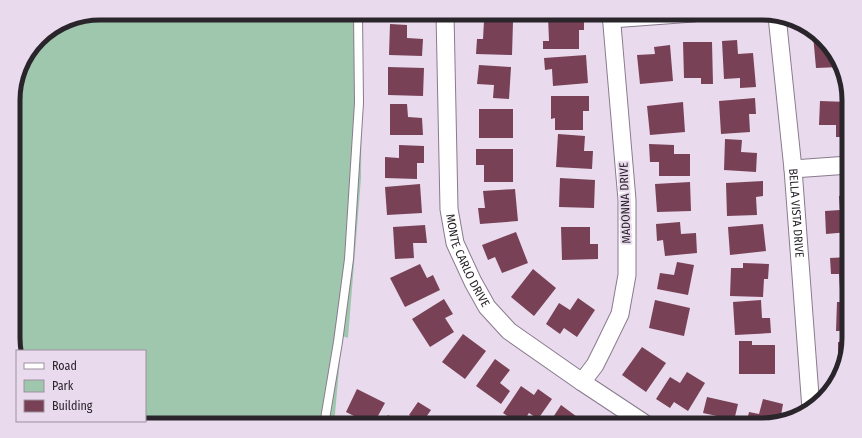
<svg xmlns="http://www.w3.org/2000/svg" width="862" height="438" viewBox="0 0 862 438" font-family="'Fira Sans Condensed',sans-serif">
<style>
.green{fill:#9ec7ae}
.building{fill:#784156}
.lines{fill:none;stroke-linecap:round;stroke-linejoin:round}
.service-casing{stroke:#897b8d;stroke-width:10}
.minor-casing{stroke:#897b8d;stroke-width:19}
.service{stroke:#fff;stroke-width:8}
.minor{stroke:#fff;stroke-width:17}
.labels{text-anchor:middle;dominant-baseline:central;stroke-width:4;stroke-linejoin:round;paint-order:stroke}
.street-label{font-size:12px;fill:#2a242b;stroke:#e9daed}
.rim{fill:none;stroke:#2a242b;stroke-width:5}
</style>
<rect width="100%" height="100%" fill="#e9daed"/>
<path class="green" d="M100 13H362L361 178 348 338 342 336 334 425H100L82 421H145V351H17V358L14 350 13 94 22 61 42 35 67 20Z"/>
<path class="building" d="M383 13H415L416 18 384 21Z
M584 15V30H579V49H543V41H549L548 16Z
M484 21 513 22 512 55 476 54 477 39H483Z
M390 24 407 25V38L423 39 422 56 389 55Z
M813 35H815L834 51 840 67 816 68Z
M737 40 738 54 753 53 756 87 740 88V78L724 79 722 41Z
M683 42H712L713 84H701V78H684Z
M670 45 673 81 640 84 637 55 655 54 654 47Z
M586 55 588 83 553 86 552 69 545 70 544 58Z
M479 65 511 67 509 99 493 98 494 85 477 84Z
M388 67 424 68 423 96 388 95Z
M551 96H589V111H583V130H555V118L551 119Z
M755 98 756 114H749L750 132 721 134 719 101Z
M820 101 848 102V137H836V125H819Z
M683 102 685 132 650 135 647 106Z
M390 104H407L408 117 422 118 423 135H390Z
M479 109H513V138H479Z
M558 134 585 136 584 151H593L592 169 556 167Z
M725 139 742 140 741 152 757 153 756 172 724 170Z
M649 144 674 145V154H690V176H659V162H650Z
M399 145 424 146V163H417V179L385 178V157L399 158Z
M476 149H513V182H484V165H476Z
M560 178 595 180 594 208 559 207Z
M763 181V196L756 197 757 215 727 216 726 183Z
M690 182 691 211 657 212 655 184Z
M420 184 422 213 387 215 385 187Z
M515 189 518 221 480 224 478 208H485L483 191Z
M849 195V232L826 234 825 211 840 210 839 196Z
M680 222 681 234 696 233 697 253 665 256 663 240 657 241 656 224Z
M763 224 766 251 730 255 728 227Z
M425 225 427 243H413L414 258 395 259 393 227Z
M561 227H590V244H598V259L562 260Z
M516 232 528 263 502 273 495 257 488 260 482 245Z
M849 257V290H840L839 274H831L830 258Z
M677 262 694 265 688 295 657 289 660 273 674 275Z
M743 263 769 264 768 279H764L763 297 730 296 731 268H743Z
M420 264 427 278 433 275 440 290 405 307 390 278Z
M533 269 556 288 534 316 511 297Z
M578 298 595 310 577 337 564 328 560 334 546 324 559 303 570 310Z
M444 299 453 314 445 318 454 332 430 347 412 319Z
M655 300 690 308 684 336 649 328Z
M761 300 762 318H770L771 333 735 335 733 302Z
M837 302H849V331H836Z
M463 334 486 351 465 379 442 362Z
M739 341H752V345H775V374H739Z
M838 342H848L844 359H838Z
M642 347 666 363 646 392 622 375Z
M495 359 510 370 500 383 510 391 501 404 476 386Z
M687 372 705 383 688 411 674 402 670 408 656 399 670 377 680 383Z
M521 386 534 395 538 389 552 399 538 419 529 413 521 425 503 413Z
M357 389 385 403 373 425H357L360 419 346 412Z
M707 397 738 404 733 425H715L717 416 703 413Z
M763 399 783 404 780 421 768 425H746L749 412 759 414Z
M418 402 431 410 422 423 409 415Z
M561 405 584 422 582 425H548Z
M388 415 404 425H382Z"/>
<g class="lines">
<g class="service-casing">
<path id="service" d="M324 425 338 342 349 259 359 103 358 13"/>
</g>
<g class="minor-casing">
<g id="minor">
<path id="s1" d="M445 13 449 209 455 243 473 282 487 307 509 331 582 382 647 425"/>
<path id="s2" d="M777 16 793 169 811 409"/>
<path d="M611 19 693 13"/>
<path d="M793 169 849 165"/>
<path d="M582 382 595 365 604 347 620 314 627 275V200L611 13"/>
</g>
</g>
<use href="#service" class="service"/>
<use href="#minor" class="minor"/>
</g>
<g class="labels">
<g class="street-label">
<text transform="translate(625 203) rotate(-92)">MADONNA DRIVE</text>
<text stroke="none"><textPath href="#s2" startOffset="198">BELLA VISTA DRIVE</textPath></text>
<text stroke="none"><textPath href="#s1" startOffset="251">MONTE CARLO DRIVE</textPath></text>
</g>
</g>
<path d="M0 0H862V438H0ZM100 20H762A80 80 0 0 1 842 100V338A80 80 0 0 1 762 418H100A80 80 0 0 1 20 338V100A80 80 0 0 1 100 20Z" fill="#e9daed" fill-rule="evenodd"/>
<path class="rim" d="M100 20H762A80 80 0 0 1 842 100V338A80 80 0 0 1 762 418H100A80 80 0 0 1 20 338V100A80 80 0 0 1 100 20Z"/>
<rect x="16" y="350" width="130" height="72" fill="#e9daed" stroke="#9d919f"/>
<rect x="24" y="363" width="20" height="6" fill="#ffffff" stroke="#9d919f"/>
<text x="52" y="370" font-size="12" fill="#2a242b">Road</text>
<rect x="24" y="380" width="20" height="12" fill="#9ec7ae" stroke="#9d919f"/>
<text x="52" y="390" font-size="12" fill="#2a242b">Park</text>
<rect x="24" y="400" width="20" height="12" fill="#784156" stroke="#9d919f"/>
<text x="52" y="410" font-size="12" fill="#2a242b">Building</text>
</svg>
